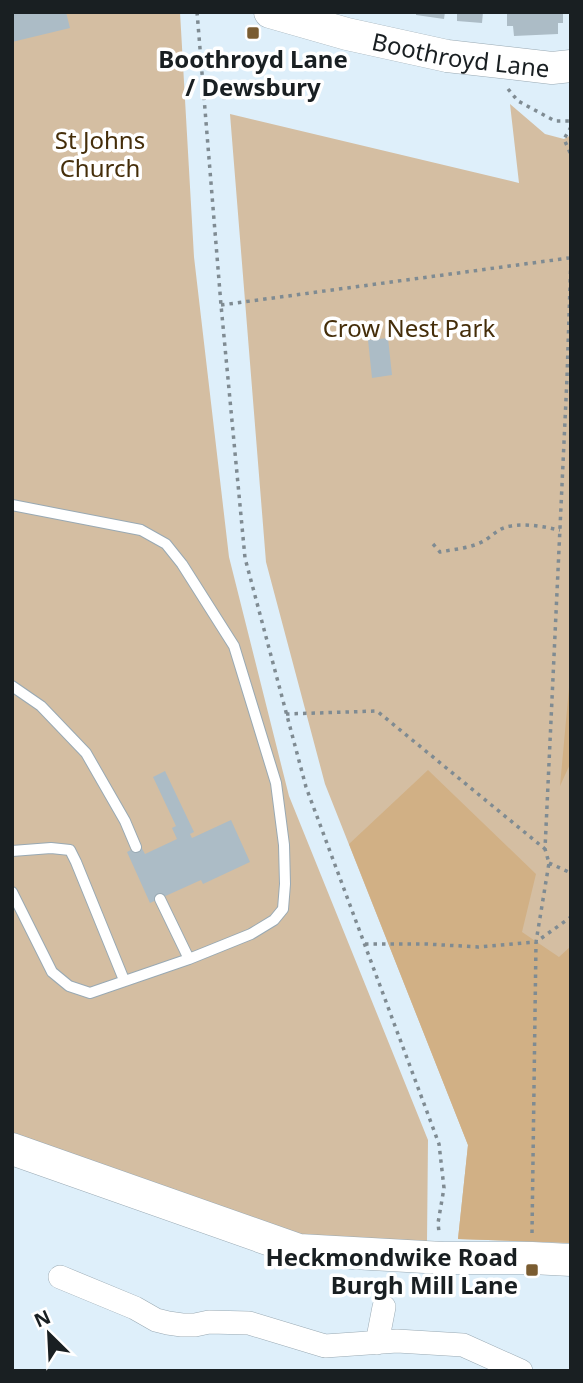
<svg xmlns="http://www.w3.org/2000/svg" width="583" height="1383" viewBox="0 0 583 1383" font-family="'Noto Sans',sans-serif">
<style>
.green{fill:#d4bea2}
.forest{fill:#d1b085}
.building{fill:#acbcc6}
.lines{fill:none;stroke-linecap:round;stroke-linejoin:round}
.lane-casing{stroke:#99a9b3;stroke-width:12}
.street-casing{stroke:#99a9b3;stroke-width:24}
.secondary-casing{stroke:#99a9b3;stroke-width:33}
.path{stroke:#7f8b92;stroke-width:3.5;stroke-dasharray:3.5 5;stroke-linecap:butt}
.lane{stroke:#fff;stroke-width:10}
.street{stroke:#fff;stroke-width:23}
.secondary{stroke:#fff;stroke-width:32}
.poi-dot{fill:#7a5c31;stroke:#fff;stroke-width:2.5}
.labels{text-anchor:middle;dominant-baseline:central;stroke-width:7;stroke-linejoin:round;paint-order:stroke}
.street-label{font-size:24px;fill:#191f22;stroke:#fff}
.poi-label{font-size:24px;font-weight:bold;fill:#191f22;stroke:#fff}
.park-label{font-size:24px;fill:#452e0a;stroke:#fff}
</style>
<rect width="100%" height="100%" fill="#deeffa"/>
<path class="green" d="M12 12H180L194 257 229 557 289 796 428 1140 427 1241 299 1250 12 1149Z
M510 104 545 134 564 139 571 135V1243L458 1239 468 1145 325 784 266 562 230 114 519 183Z"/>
<path class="forest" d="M571 666V762L560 786Z
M428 770 536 874 522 932 559 957 571 946V1243L458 1239 468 1145 349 844Z"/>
<path class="building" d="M12 12H66L70 28 12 42Z
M416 12H445L444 19 416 15Z
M457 12H483L482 23 457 21Z
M507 12H563V23H558V34L514 36 513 26H507Z
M388 338 392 375 372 378 368 340Z
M165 771 194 832 190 834 192 838 231 820 250 862 203 884 201 880 150 903 127 852 140 845 145 854 177 839 172 828 176 826 153 777Z"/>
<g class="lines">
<g class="lane-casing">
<path id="lane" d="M12 505 141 530 166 544 182 564 234 646 276 783 284 845 285 884 283 909 274 920 251 934 189 959 90 993 69 986 52 972 12 892
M12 686 41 706 86 753 125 821 136 847
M12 851 51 848 70 850 76 862 124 980
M160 899 189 959"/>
</g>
<g class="street-casing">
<path id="street" d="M60 1277 135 1308 156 1320 168 1323 182 1325H195L209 1322 249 1323 325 1346 397 1341 463 1345 521 1371
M377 1343 384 1307"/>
</g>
<g class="secondary-casing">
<g id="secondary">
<path id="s1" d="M270 12 347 34 447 56 552 68 571 66"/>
<path d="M12 1149 299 1250 443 1258H532L571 1260"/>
</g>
</g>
<path class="path" d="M197 12 221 305 245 558 306 787 439 1144 444 1188 438 1223 439 1232
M508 89 518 101 555 121H571
M571 127 564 139 571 155
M221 305 569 258
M433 544 440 552C455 549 474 548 487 539 495 533 501 527 511 526 527 523 544 527 560 530
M286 714 377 711 545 849
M549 863 571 873
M365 944H426L478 947 536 942 549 863 545 849 567 378 571 256
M532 1233 536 942 571 917"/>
<use href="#lane" class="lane"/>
<use href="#street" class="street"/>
<use href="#secondary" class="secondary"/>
</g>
<g class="poi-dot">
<rect x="246" y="26" width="14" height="14" rx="3.5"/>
<rect x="525" y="1263" width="14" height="14" rx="3.5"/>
</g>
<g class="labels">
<g class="street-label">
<text stroke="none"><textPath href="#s1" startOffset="196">Boothroyd Lane</textPath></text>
</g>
<g class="poi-label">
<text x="253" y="58">Boothroyd Lane<tspan x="253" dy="28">/ Dewsbury</tspan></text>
<text x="518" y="1256" text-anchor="end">Heckmondwike Road<tspan x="518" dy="28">Burgh Mill Lane</tspan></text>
</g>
<g class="park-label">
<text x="100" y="139">St Johns<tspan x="100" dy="28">Church</tspan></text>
<text x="409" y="327">Crow Nest Park</text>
</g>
</g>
<rect width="583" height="1383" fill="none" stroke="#191f22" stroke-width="28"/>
<g transform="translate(49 1334) rotate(336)" stroke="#ffffff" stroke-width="5" paint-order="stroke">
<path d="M0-5L12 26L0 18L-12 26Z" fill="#191f22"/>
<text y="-10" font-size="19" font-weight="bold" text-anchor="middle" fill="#191f22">N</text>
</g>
</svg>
